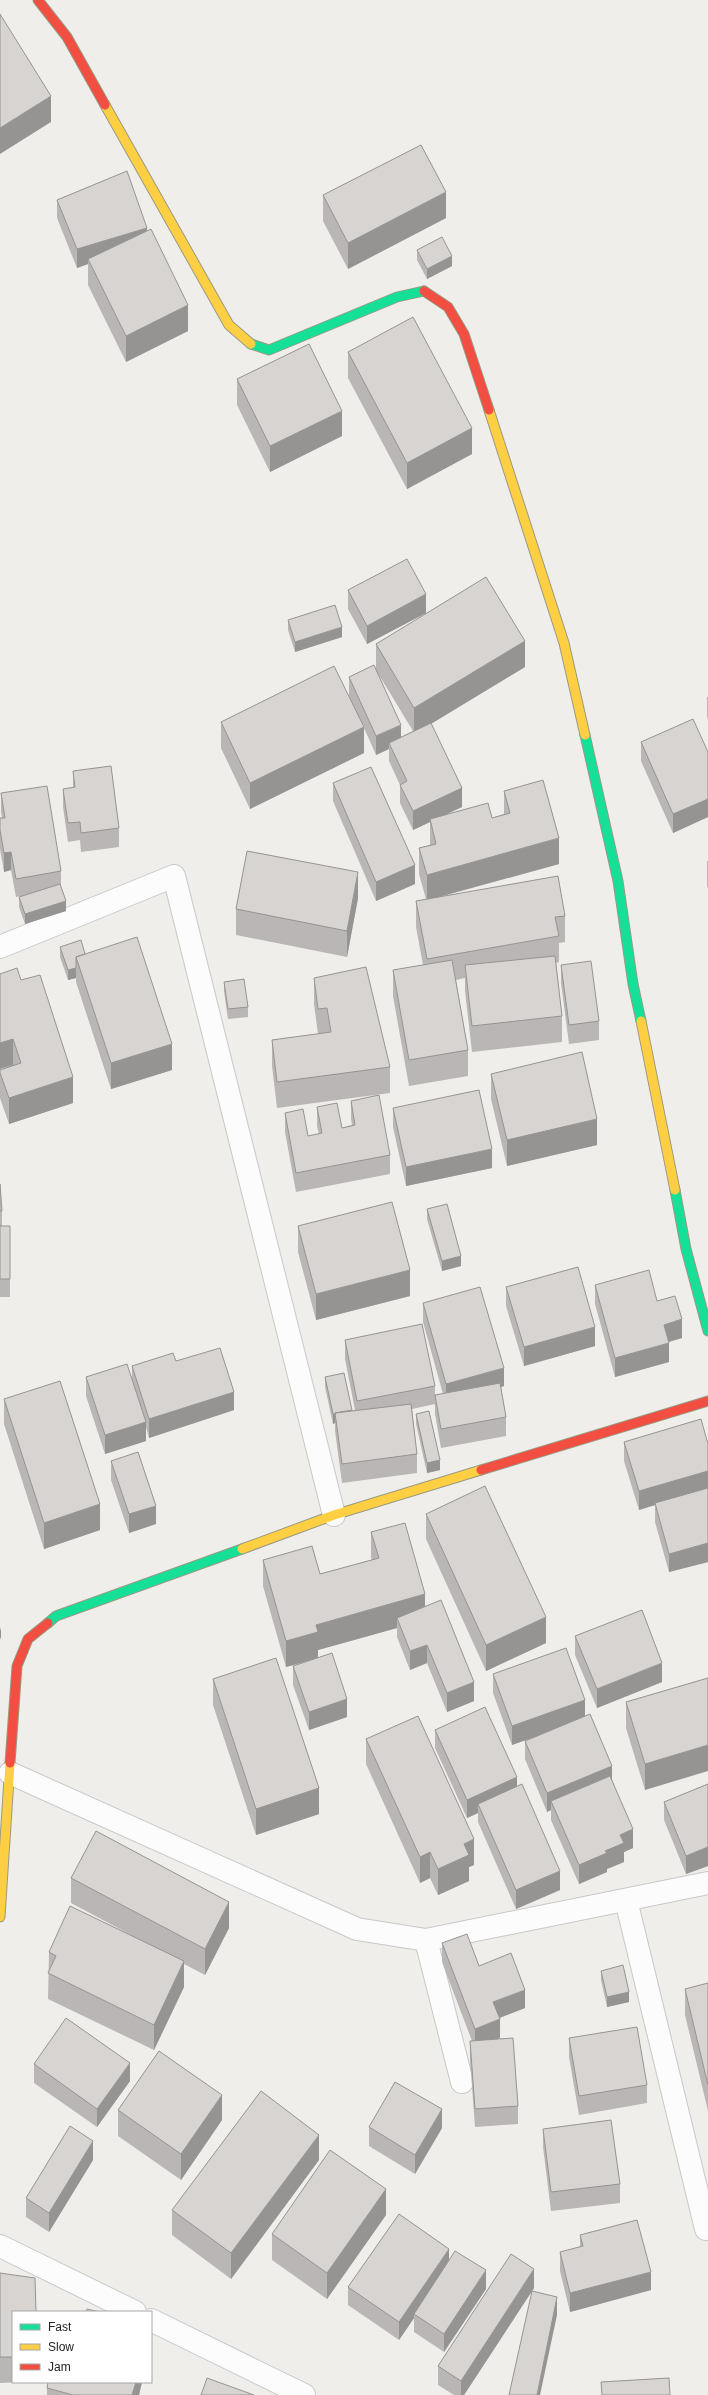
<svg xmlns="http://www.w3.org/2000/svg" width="708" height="2395" viewBox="0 0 708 2395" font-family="Helvetica,sans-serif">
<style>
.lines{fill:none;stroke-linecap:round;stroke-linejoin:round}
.street-casing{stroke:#c9c8c7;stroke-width:24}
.fast-casing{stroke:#999a82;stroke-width:11}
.slow-casing{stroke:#999a82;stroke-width:11}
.jam-casing{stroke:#999a82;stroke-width:11}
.street{stroke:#fdfcfc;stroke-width:22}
.fast{stroke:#16e098;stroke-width:9}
.slow{stroke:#ffcf43;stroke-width:9}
.jam{stroke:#f24e42;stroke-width:9}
.wall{fill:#b9b6b5;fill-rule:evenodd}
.shaded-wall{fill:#969493}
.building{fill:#d7d4d2;stroke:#969493}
</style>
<rect width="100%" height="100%" fill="#f0eeeb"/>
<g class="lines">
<g class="street-casing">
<path id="street" d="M0 947 174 876 334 1515
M10 1773 357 1929 426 1940 708 1883
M626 1900 706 2229
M426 1940 462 2082
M0 2246 135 2312
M151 2320 304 2395"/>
</g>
<g class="fast-casing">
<path id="fast" d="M251 344 269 350 397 297 424 291
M585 735 618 881 633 984 641 1021
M675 1190 686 1249 708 1331
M48 1623 56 1616 242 1549"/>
</g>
<g class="slow-casing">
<path id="slow" d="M105 105 229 325 251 344
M489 410 564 643 585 735
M641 1021 675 1190
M242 1549 334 1515 481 1470
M0 1917 10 1763"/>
</g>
<g class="jam-casing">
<path id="jam" d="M38 0 67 37 105 105
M424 291 448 307 464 334 489 410
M481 1470 708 1401
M10 1763 17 1666 28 1639 48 1623"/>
</g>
<use href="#street" class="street"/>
<use href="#fast" class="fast"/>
<use href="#slow" class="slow"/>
<use href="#jam" class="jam"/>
</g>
<path class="wall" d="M323 195 446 218 348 269 323 221Z
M57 200 147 231 188 331 126 362 88 285V264L77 268 57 218Z
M417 250 452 266 427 279 417 260Z
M348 352 472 454 407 489 348 378Z
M237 379 342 436 270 472 237 405Z
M348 590 426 613 367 644 348 609Z
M288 620 342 637 295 652 288 630Z
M376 644 525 667 431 724 462 807 444 815 492 818 504 814V791L559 864 440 897 565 916V942L559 943V962L556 963 562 1016V1042L472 1052 465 991V978L456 980 468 1050V1076L409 1086 393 996V970L423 965 416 927V901L426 899 419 874V848L430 845V822L413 830 400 803V785L389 761V749L376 755 364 728V753L250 809 221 748V722L356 712 349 696V677L376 668ZM379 675 413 731 401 737Z
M707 697H708V720L707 716Z
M641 742 708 752V817L673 833 641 761Z
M73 771 119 828V847L81 852 80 840 68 842 63 807V789L73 788Z
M333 783 415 884 376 901 333 801Z
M1 793 61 871V889L66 911 25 924 19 907V897L20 896 16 897 11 870 4 872 0 849V818H2L1 812Z
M707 861H708V888L707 887Z
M358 898 347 957 236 935V909Z
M60 947 85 954 172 1070 111 1089 76 982V978L68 980 60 957Z
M561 965 599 1021V1040L569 1044 561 983Z
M314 978 390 1067V1093L277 1108 272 1066V1040L318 1034 314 1004Z
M21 980 73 1103 9 1124 0 1098V1070L13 1065 0 1069Z
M224 982 248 1007V1017L228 1019 224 991Z
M491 1074 597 1145 507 1166 491 1099Z
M351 1101 390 1155V1174L296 1192 285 1132V1113L308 1136 319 1134 317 1126V1107L342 1128 352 1125 351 1119Z
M393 1108 492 1168 406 1186 393 1127Z
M0 1184 2 1211V1226H10V1297H0Z
M427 1209 461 1266 442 1271 427 1219Z
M298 1226 410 1296 316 1320 298 1252Z
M595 1285 657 1301 682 1338 669 1342V1362L615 1377 595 1304Z
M506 1287 595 1346 524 1366 506 1306Z
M423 1303 504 1386 501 1387 506 1417V1436L441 1448 435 1414V1395L443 1394 423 1322Z
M345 1340 435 1386V1404L412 1409 417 1454V1473L342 1483 335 1431V1423L333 1424 325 1387V1377L352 1411 355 1410 345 1359Z
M176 1361 234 1410 149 1438 146 1427V1441L105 1454 86 1396V1377L132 1380V1366Z
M4 1399 100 1530 44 1549 4 1424Z
M416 1414 440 1470 427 1473 416 1424Z
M624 1442 708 1444V1562L669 1572 655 1522V1505L639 1510 624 1461Z
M111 1461 156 1524 129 1533 111 1480Z
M426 1514 546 1643 486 1671 426 1539Z
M371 1532 425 1607 474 1701 447 1712 427 1663 410 1670 397 1637V1628L318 1650V1658L286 1667 263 1586V1560L320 1574 372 1560 371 1558Z
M575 1636 662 1682 597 1708 575 1655Z
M293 1666 347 1717 309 1730 293 1685Z
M493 1674 585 1716 612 1779 633 1848 624 1852V1862L607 1869V1872L579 1884 551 1820V1810L547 1812 525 1759V1741L535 1736 512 1745 493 1693Z
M708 1678 645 1790 626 1728V1702Z
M213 1679 319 1814 256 1835 213 1705Z
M435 1730 517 1787 560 1890 516 1909 478 1822V1813L467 1818 435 1748Z
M366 1739 474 1865 469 1867V1881L438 1895 430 1878 420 1883 366 1764Z
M708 1784V1866L686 1874 664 1820V1802Z
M71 1878 229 1928 205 1975 184 1964V1987L154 2050 48 1999 49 1952 131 1935 71 1903Z
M442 1943 479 1966 525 2008 500 2018V2038L496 2040 518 2106V2124L475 2127 470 2060V2041H472L442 1962Z
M601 1971 629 2002 607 2007 601 1980Z
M708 1983V2111L685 2015V1989Z
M569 2038 647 2085V2103L579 2115 569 2057Z
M34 2064 130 2081 97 2127 34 2083Z
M118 2110 222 2120 181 2180 118 2136Z
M369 2127 442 2128 415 2174 369 2146Z
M543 2129 620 2184V2203L551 2211 543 2147Z
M93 2160 49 2232 26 2217V2198Z
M319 2160 231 2279 172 2235V2210Z
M386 2215 327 2299 272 2260V2234Z
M580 2235 651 2290 570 2312 560 2271V2252L580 2247Z
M449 2260 486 2289 444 2352 414 2332V2318L399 2340 348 2305V2287Z
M0 2273 13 2312V2382H21L0 2383Z
M534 2288 464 2395H454L438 2385V2366Z
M142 2382 139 2395H47V2388Z"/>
<path class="shaded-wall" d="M51 96V122L0 154V128Z
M446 192V218L348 269V243Z
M147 228V246L88 259V264L77 268V249Z
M452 256V266L427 279V269Z
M188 305V331L126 362V336Z
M342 411V436L270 472V446Z
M472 428V454L407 489V463Z
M426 594V613L367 644V626Z
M342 627V637L295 652V642Z
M525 641V667L414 734V708Z
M401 725V744L389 743V749L376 755V736Z
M364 727V753L250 809V783Z
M462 788V807L430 822V819V822L413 830V811Z
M708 799V817L673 833V814Z
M559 838V864L427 900V875Z
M11 852V870L4 872V853Z
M415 865V884L376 901V882Z
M358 872V898L347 957V931Z
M66 901V911L25 924V914Z
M76 968V978L68 980V970Z
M13 1039V1065L0 1069V1043Z
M172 1044V1070L111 1089V1063Z
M73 1077V1103L9 1124V1098Z
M597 1119V1145L507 1166V1140Z
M492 1149V1168L406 1186V1167Z
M461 1256V1266L442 1271V1261Z
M410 1270V1296L316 1320V1294Z
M682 1319V1338L664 1343V1325Z
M595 1327V1346L524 1366V1347Z
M669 1343V1362L615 1377V1358Z
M504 1368V1386L446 1403V1384Z
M234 1392V1410L149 1438V1419Z
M333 1414H335V1423L333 1424Z
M146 1422V1441L105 1454V1435Z
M440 1460V1470L427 1473V1463Z
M708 1471V1490L655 1503V1505L639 1510V1491Z
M100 1504V1530L44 1549V1523Z
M156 1506V1524L129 1533V1514Z
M708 1543V1562L669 1572V1554Z
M425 1594V1620L397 1618V1628L318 1650V1658L286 1667V1641L316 1625Z
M546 1617V1643L486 1671V1645Z
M1 1627V1637L0 1640V1631Z
M427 1645V1663L410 1670V1651Z
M662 1663V1682L597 1708V1689Z
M474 1682V1701L447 1712V1693Z
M347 1699V1717L309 1730V1712Z
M585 1700V1719L512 1745V1726Z
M708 1745V1771L645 1790V1764Z
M612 1766V1785L551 1801V1810L547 1812V1793Z
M517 1777V1795L478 1804V1813L467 1818V1800Z
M319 1788V1814L256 1835V1809Z
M633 1829V1848L624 1852V1862L607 1869V1872L579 1884V1865L605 1851 620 1835Z
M474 1839V1865L469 1867V1881L438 1895V1869L464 1844Z
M708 1847V1866L686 1874V1856Z
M430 1852V1878L420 1883V1857Z
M560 1871V1890L516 1909V1890Z
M229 1902V1928L205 1975V1949Z
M184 1961V1987L154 2050V2025Z
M525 1990V2008L493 2020V2002Z
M629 1992V2002L607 2007V1997Z
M500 2019V2038L475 2048V2029Z
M130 2063V2081L97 2127V2109Z
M222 2095V2120L181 2180V2154Z
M442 2109V2128L415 2174V2155Z
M319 2135V2160L231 2279V2253Z
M93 2141V2160L49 2232V2213Z
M386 2189V2215L327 2299V2273Z
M449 2249V2268L414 2314V2318L399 2340V2322Z
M534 2269V2288L464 2395H461V2381Z
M486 2270V2289L444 2352V2334Z
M651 2272V2290L570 2312V2293Z
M557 2297V2315L540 2395H537Z
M136 2382H142L139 2395H132Z"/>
<path class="building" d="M0 14 51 96 0 128Z
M421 145 446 192 348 243 323 195Z
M127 171 147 228 77 249 57 200Z
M151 229 188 305 126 336 88 259Z
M442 237 452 256 427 269 417 250Z
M413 317 472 428 407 463 348 352Z
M309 344 342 411 270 446 237 379Z
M407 559 426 594 367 626 348 590Z
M486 577 525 641 414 708 376 644Z
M335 605 342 627 295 642 288 620Z
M374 665 401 725 376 736 349 677Z
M334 666 364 727 250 783 221 722Z
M693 719 708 752V799L673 814 641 742Z
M431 723 462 788 413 811 400 785 407 781 389 743Z
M111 766 119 828 81 833 80 822 68 823 63 789 75 787 73 771Z
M371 767 415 865 376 882 333 783Z
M543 780 559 838 427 875 419 848 436 844 430 819 488 803 492 818 510 813 504 791Z
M47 786 61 871 16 879 11 852 4 853 0 830V818H5L1 793Z
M247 851 358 872 347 931 236 909Z
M558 876 565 916 555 917 559 936 427 959 416 901Z
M60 884 66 901 25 914 19 897Z
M137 937 172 1044 111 1063 76 957Z
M81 940 85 954 76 957V968L68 970 60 947Z
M555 956 562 1016 472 1026 465 965Z
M452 960 468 1050 409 1060 393 970Z
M591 961 599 1021 569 1025 561 965Z
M366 967 390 1067 277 1082 272 1040 331 1032 327 1008 318 1009 314 978Z
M17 968 21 980 40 975 73 1077 9 1098 0 1073V1070L21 1063 13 1039 0 1043V974Z
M244 979 248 1007 228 1009 224 982Z
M582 1052 597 1119 507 1140 491 1074Z
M479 1090 492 1149 406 1167 393 1108Z
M379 1095 390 1155 296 1173 285 1113 303 1109 308 1136 322 1133 317 1107 337 1103 342 1128 355 1125 351 1101Z
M0 1184 2 1211H0Z
M392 1202 410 1270 316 1294 298 1226Z
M447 1204 461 1256 442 1261 427 1209Z
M0 1226H10V1279H0Z
M578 1267 595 1327 524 1347 506 1287Z
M649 1270 657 1301 675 1296 682 1319 664 1325 669 1343 615 1358 595 1285Z
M480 1287 504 1368 446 1384 423 1303Z
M422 1324 435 1386 357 1401 345 1340Z
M220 1348 234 1392 149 1419 132 1366 173 1353 176 1361Z
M127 1364 146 1422 105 1435 86 1377Z
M344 1373 352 1410 335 1413V1414H333L325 1377Z
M60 1381 100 1504 44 1523 4 1399Z
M500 1383 506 1417 441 1429 435 1395Z
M411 1404 417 1454 342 1464 335 1413Z
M429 1411 440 1460 427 1463 416 1414Z
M701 1419 708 1444V1471L639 1491 624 1442Z
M138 1452 156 1506 129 1514 111 1461Z
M485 1486 546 1617 486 1645 426 1514Z
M708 1488V1543L669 1554 655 1503Z
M405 1523 425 1594 316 1625 318 1632 286 1641 263 1560 312 1546 320 1574 379 1558 371 1532Z
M441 1600 474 1682 447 1693 427 1645 410 1651 397 1618Z
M642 1610 662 1663 597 1689 575 1636Z
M566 1648 585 1700 512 1726 493 1674Z
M332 1653 347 1699 309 1712 293 1666Z
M276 1658 319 1788 256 1809 213 1679Z
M708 1678V1745L645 1764 626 1702Z
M485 1707 517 1777 467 1800 435 1730Z
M590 1714 612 1766 547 1793 525 1741Z
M418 1716 474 1839 464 1844 469 1855 438 1869 430 1852 420 1857 366 1739Z
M610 1776 633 1829 620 1835 624 1843 605 1851 607 1853 579 1865 551 1801Z
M522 1784 560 1871 516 1890 478 1804Z
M708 1784V1847L686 1856 664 1802Z
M96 1831 229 1902 205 1949 71 1878Z
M70 1906 184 1961 154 2025 48 1973 56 1956 49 1952Z
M467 1934 479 1966 511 1953 525 1990 493 2002 500 2019 475 2029 442 1943Z
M623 1965 629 1992 607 1997 601 1971Z
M708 1983V2085L685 1989Z
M66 2018 130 2063 97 2109 34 2064Z
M637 2027 647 2085 579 2096 569 2038Z
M513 2038 518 2106 475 2109 470 2041Z
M159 2051 222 2095 181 2154 118 2110Z
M395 2082 442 2109 415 2155 369 2127Z
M261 2091 319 2135 231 2253 172 2210Z
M611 2120 620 2184 551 2192 543 2129Z
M70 2126 93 2141 49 2213 26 2198Z
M330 2150 386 2189 327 2273 272 2234Z
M399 2214 449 2249 399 2322 348 2287Z
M637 2220 651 2272 570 2293 560 2252 583 2246 580 2235Z
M455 2251 486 2270 444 2334 414 2314Z
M511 2254 534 2269 461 2381 438 2366Z
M0 2273 35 2278 36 2312H13V2357H0Z
M532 2291 557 2297 537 2395H509Z
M87 2309 100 2312H86Z
M207 2378 254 2395H201Z
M669 2378 670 2395H602L601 2382Z
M48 2382H136L132 2395H73L47 2388Z"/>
<rect x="12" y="2311" width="140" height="72" fill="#ffffff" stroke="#a7a7a7"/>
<rect x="20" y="2324" width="20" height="6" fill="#16e098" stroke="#a7a7a7"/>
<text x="48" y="2331" font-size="12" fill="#222222">Fast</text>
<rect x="20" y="2344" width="20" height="6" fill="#ffcf43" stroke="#a7a7a7"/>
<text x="48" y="2351" font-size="12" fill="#222222">Slow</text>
<rect x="20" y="2364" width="20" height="6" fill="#f24e42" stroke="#a7a7a7"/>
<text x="48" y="2371" font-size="12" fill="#222222">Jam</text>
</svg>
